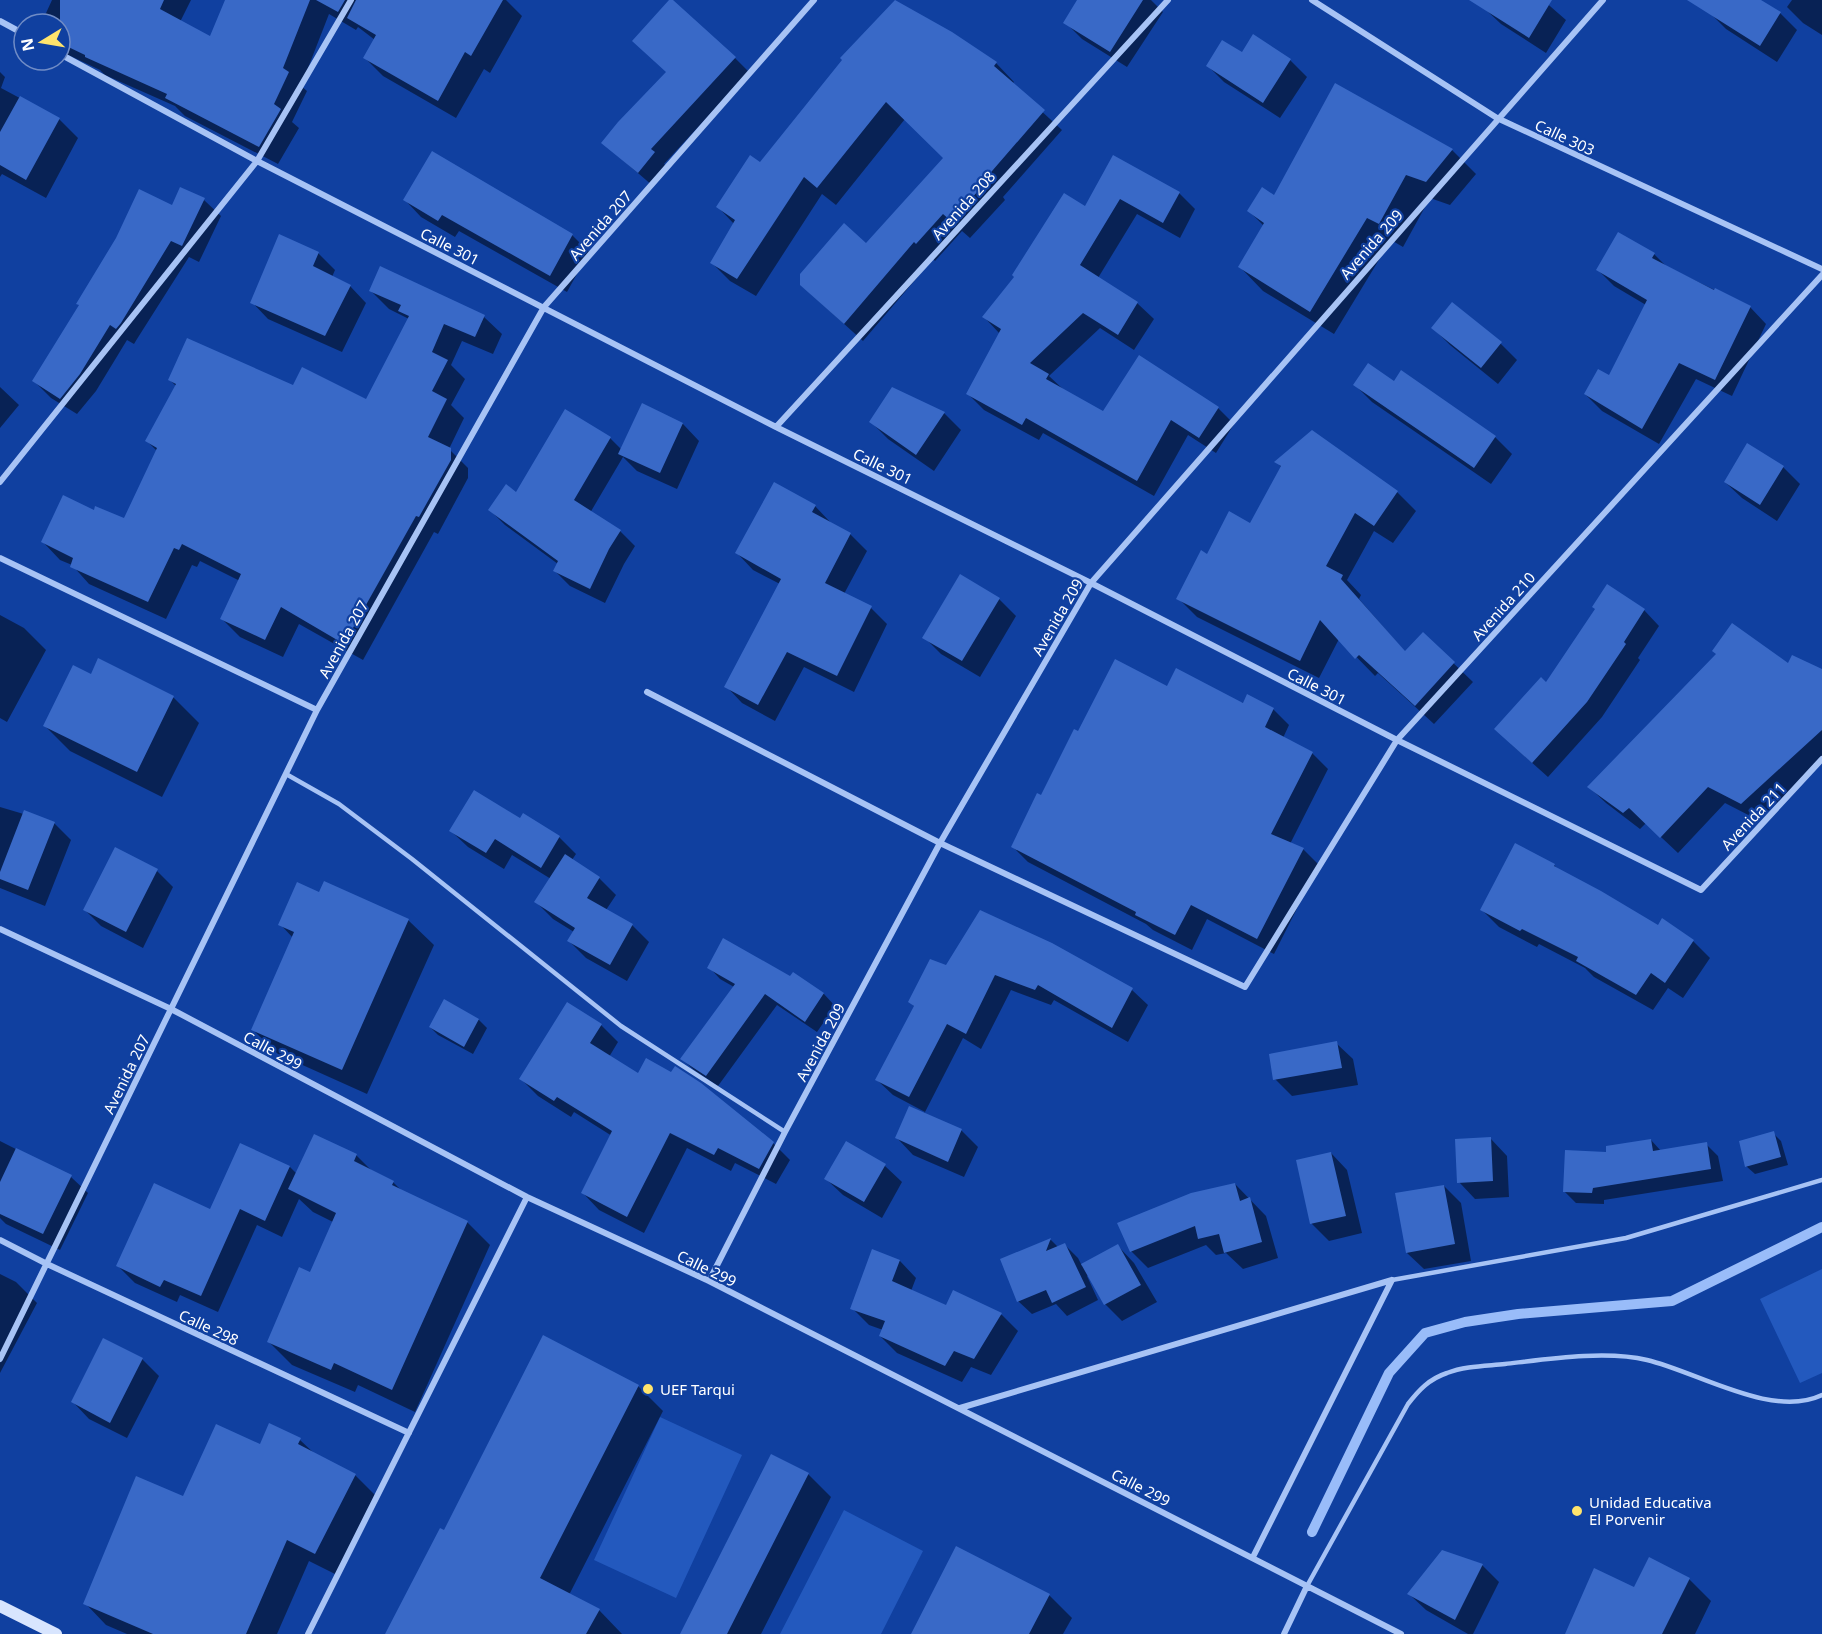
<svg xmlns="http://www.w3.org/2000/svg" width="1822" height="1634" viewBox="0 0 1822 1634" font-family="'Noto Sans',sans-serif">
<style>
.green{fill:#2359be}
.shadow{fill:#0007}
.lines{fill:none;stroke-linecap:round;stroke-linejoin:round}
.stream{stroke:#99bcf9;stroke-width:10}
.building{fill:#3969c7}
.lane{stroke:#a7c3f5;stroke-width:4.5}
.street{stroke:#a7c3f5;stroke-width:6}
.secondary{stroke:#d8e5fe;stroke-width:12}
.poi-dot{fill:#ffe46c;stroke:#1040a0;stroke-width:2}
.labels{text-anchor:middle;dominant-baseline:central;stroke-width:4.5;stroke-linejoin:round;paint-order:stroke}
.street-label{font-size:15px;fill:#fff;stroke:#1040a0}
.poi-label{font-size:15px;fill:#fff;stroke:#1040a0;text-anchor:start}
</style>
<rect width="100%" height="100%" fill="#1040a0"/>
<path class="green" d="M1822 1269V1373L1800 1383 1760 1299Z
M660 1417 742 1455 676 1598 594 1560Z
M844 1510 923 1551 881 1634H780Z"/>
<path class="shadow" d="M52 0H191L180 22 211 38 227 0H506L522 16 490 73 484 69 456 118 383 76 365 58 375 40 358 27 356 30 329 14 301 86 307 91 292 122 299 128 278 164 185 116 175 106 105 75 100 70 60 51V24H41Z
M1079 0H1151L1163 12 1127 67 1082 39 1065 22Z
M1488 0H1543L1566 20 1546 53 1501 24 1484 8Z
M1716 0H1759L1780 13 1797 30 1777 62 1726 29 1709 12Z
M1792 0H1822V35L1803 23 1787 7Z
M1242 54 1290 60 1307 77 1280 118 1224 82 1208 66Z
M735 58 749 72 664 164 668 167 653 186 603 143Z
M844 60 996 63 1014 82 1012 84 1062 130 1003 197 1005 200 970 238 962 231 935 261 933 259 863 341 801 285 866 245 945 158 905 119 836 205 822 194 756 296 730 281 712 263 734 224 718 207 760 164Z
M0 72 5 77 1 88 59 119 78 138 46 198 2 174 0 177Z
M1336 85 1452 150 1476 174 1450 205 1430 198 1403 247 1391 240 1334 334 1263 291 1240 267 1264 226 1249 211 1274 197Z
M432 153 572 235 589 252 567 292 459 231 455 237 421 217 405 200Z
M1113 157 1179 193 1195 209 1180 238 1137 214 1098 278 1137 303 1154 319 1134 350 1100 328 1049 376 1065 391 1104 414 1218 408 1234 424 1216 453 1188 435 1154 496 1043 433 1039 440 984 410 968 394 1000 334 984 317 1086 208Z
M204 200 221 216 199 262 189 257 137 339 134 344 127 340 96 391 77 414 51 398 34 381 172 207Z
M318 253 335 270 332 277 350 286 366 303 342 352 268 319 252 302Z
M1654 254 1667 267 1750 307 1766 324 1732 396 1696 379 1659 444 1602 411 1585 394 1609 378 1646 305 1614 286 1598 270Z
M371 291 484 317 502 334 493 354 462 341 451 365 465 379 451 405 464 418 449 449 468 468V478L438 534 434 532 363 660 299 624 283 657 240 637 222 619 240 581 200 561 197 567 192 565 166 619 89 584 72 565 60 560 43 542 95 512 125 519 157 451 147 441 177 387 170 380 294 387 367 401 409 319 389 309Z
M1452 305 1501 344 1517 360 1498 384 1450 345 1433 328Z
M1395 383 1495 437 1512 454 1491 484 1372 402 1355 385Z
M0 387 19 405 0 428Z
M893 389 944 413 961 430 934 471 888 439 871 422Z
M643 405 683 424 699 441 677 489 637 471 623 457 590 513 620 531 635 546 624 564 605 603 570 586 555 571 558 564 505 525 490 510 610 438 622 450Z
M1312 432 1397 492 1416 511 1393 543 1374 531 1347 580 1361 595 1359 599 1406 653 1423 634 1473 682 1434 724 1378 673 1375 676 1339 639 1319 678 1197 617 1178 598 1208 556 1251 525 1282 468 1277 462Z
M1783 467 1800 484 1777 521 1742 498 1725 482Z
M815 506 832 524 850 534 867 551 844 594 871 608 887 624 854 692 804 667 775 721 742 703 726 686 780 584 753 570 737 553Z
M960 576 999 599 1016 616 980 677 941 654 924 637Z
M1608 586 1644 610 1659 626 1638 658 1640 660 1602 717 1548 777 1511 744 1546 684 1597 609Z
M0 615 24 628 46 650 7 722 0 718Z
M99 660 174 698 199 723 162 797 70 751 45 726 91 676Z
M1789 665 1822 670V762L1758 820 1725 803 1678 853 1646 823 1640 829 1606 803 1589 787Z
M1168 688 1273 709 1289 725 1283 738 1312 753 1328 769 1290 844 1303 849 1319 865 1274 954 1207 919 1192 950 1153 930 1146 924 1028 862 1012 846 1079 733Z
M0 807 54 823 71 840 45 906 0 888Z
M521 820 559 837 576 854 572 860 599 878 616 895 606 910 632 925 649 942 627 981 586 958 569 941 574 932 553 919 536 902 551 879 512 855 504 869 468 847 451 831Z
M1554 865 1559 871 1658 927 1663 920 1693 941 1710 958 1683 998 1668 988 1653 1010 1594 977 1585 968 1539 944 1537 947 1499 927 1482 910Z
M157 871 173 887 143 948 101 926 85 910Z
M320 894 408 920 434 945 367 1094 278 1054 252 1029 293 938 280 924Z
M1051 944 1132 990 1148 1005 1128 1042 1054 1000 1051 1005 1011 990 981 1049 963 1038 924 1114 961 1130 978 1147 964 1177 913 1155 897 1138 925 1112 893 1095 877 1080 915 1007 910 1002 946 967Z
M709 967 791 978 794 974 824 994 835 1006 817 1032 777 1005 718 1086 694 1070 682 1059 734 987 720 979Z
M444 1001 479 1020 487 1028 473 1054 438 1035 430 1027Z
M601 1025 618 1042 609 1057 638 1075 773 1143 790 1160 776 1184 735 1163 731 1171 687 1148 644 1233 599 1210 583 1193 612 1136 574 1112 571 1117 538 1096 521 1079Z
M1336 1043 1353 1059 1358 1085 1292 1096 1275 1079Z
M1773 1133 1781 1141 1788 1165 1755 1174 1746 1166Z
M1491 1139 1507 1156 1509 1197 1475 1199 1459 1182Z
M1651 1140 1661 1151 1706 1144 1718 1156 1723 1181 1604 1200V1204L1576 1203 1564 1191 1608 1153Z
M0 1141 71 1177 88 1193 60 1250 6 1224 0 1218Z
M847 1143 885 1166 902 1182 882 1218 843 1195 826 1179Z
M1331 1153 1347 1170 1362 1233 1329 1241 1312 1224 1297 1161Z
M356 1155 373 1172 393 1182 402 1191 467 1222 490 1245 415 1412 358 1385 355 1392 292 1365 269 1342 311 1274 333 1222 313 1212 299 1199 282 1237 257 1225 218 1312 180 1295 177 1302 135 1283 118 1266 290 1167 297 1174Z
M1235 1184 1266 1216 1278 1258 1243 1269 1226 1253 1216 1255 1206 1245 1148 1268 1131 1251Z
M1444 1186 1461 1203 1471 1261 1424 1269 1407 1253Z
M1051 1240 1059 1248 1065 1245 1078 1258 1082 1266 1118 1246 1134 1263 1157 1302 1122 1321 1105 1304 1089 1275 1087 1276 1098 1300 1067 1316 1056 1304 1032 1314 1018 1301 1002 1260Z
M873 1251 900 1261 916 1278 911 1291 947 1307 953 1292 1002 1315 1018 1331 991 1375 971 1367 962 1382 897 1353 880 1336 883 1330 869 1325 852 1308Z
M0 1274 16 1282 37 1303 0 1373Z
M142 1359 159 1376 127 1438 89 1419 73 1402Z
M638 1386 663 1411 569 1595 599 1610 622 1634H386L444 1532Z
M270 1425 300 1440 316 1455 355 1475 377 1497 337 1575 309 1561 277 1634H127L106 1625 85 1603 184 1498 260 1446Z
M808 1474 831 1497 761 1634H682Z
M1482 1565 1499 1582 1473 1634H1468L1426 1610 1409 1594Z
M1689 1579 1711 1601 1695 1634H1566L1634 1589Z
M1049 1595 1072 1618 1063 1634H913Z"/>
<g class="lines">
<path class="stream" d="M1312 1532 1389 1373 1425 1333 1465 1322 1518 1314 1672 1301 1822 1227"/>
</g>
<path class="building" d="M60 0H164L160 9 210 36 225 0H310L283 68 289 72 274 104 281 109 259 147 165 98 167 94 85 57V55L60 43Z
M316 0H345L338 12Z
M356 0H503L471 56 465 52 438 101 363 58 376 35 347 18Z
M669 0H673L736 57 651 149 655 152 638 173 601 143 618 122 666 72 632 41Z
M895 0 952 32 997 62 994 66 1045 110 986 178 988 180 951 221 943 214 916 244 914 242 844 324 800 285V274L844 223 866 243 943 158 886 102 817 188 804 177 737 279 710 263 735 220 716 207 750 155 760 162 842 60 840 58Z
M1077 0H1143L1110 52 1063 23Z
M1469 0H1552L1529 38Z
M1687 0H1761L1781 12 1760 46Z
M1253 34 1291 59 1263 103 1206 66 1222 40 1242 52Z
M1335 83 1453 149 1426 182 1406 175 1379 224 1367 218 1310 312 1238 267 1264 223 1247 211 1262 187 1274 195Z
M20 96 60 118 26 180 0 165V132Z
M432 151 573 234 550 276 442 215 438 221 403 200Z
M1113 155 1180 192 1163 223 1120 199 1080 265 1138 302 1118 335 1083 313 1030 363 1049 374 1046 379 1103 411 1139 355 1219 407 1199 438 1171 420 1137 481 1026 418 1022 425 966 394 1001 329 982 317 1014 277 1012 275 1064 193 1085 206Z
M180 187 205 198 182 246 171 241 121 323 116 329 110 325 80 374 60 399 32 381 79 305 76 304 116 238 139 189 172 205Z
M1618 232 1655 253 1652 258 1714 290 1715 288 1751 306 1715 380 1679 363 1642 429 1584 394 1598 369 1609 375 1647 300 1596 270Z
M279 234 319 252 313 266 351 285 325 336 250 303Z
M380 266 485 315 475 337 444 324 432 352 448 360 432 391 447 399 428 437 451 448V460L419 517 416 516 344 644 281 607 265 640 220 619 241 574 182 544 179 550 174 548 148 602 70 567 73 558 41 542 63 495 94 510 95 506 124 518 157 448 145 441 176 384 168 380 187 338 293 385 302 367 366 399 409 316 398 311 401 305 369 291Z
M1452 302 1502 342 1481 368 1431 328Z
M1368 363 1394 381 1401 370 1496 436 1474 468 1353 385Z
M892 387 945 412 916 455 869 422Z
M642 403 683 423 660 473 618 454Z
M565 409 611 437 574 500 621 530 609 549 590 589 553 571 558 561 488 510 506 484 516 492Z
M1312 430 1398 491 1374 526 1355 513 1326 566 1343 575 1341 579 1405 651 1423 632 1455 662 1415 706 1359 655 1355 659 1320 620 1300 661 1176 599 1201 550 1207 554 1229 511 1250 523 1281 466 1274 462Z
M1747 443 1784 466 1760 505 1724 482Z
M774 482 816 505 812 512 851 533 825 583 872 606 837 676 787 652 758 705 724 687 781 579 735 553Z
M960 574 1000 598 962 661 922 638Z
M1607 584 1645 609 1624 642 1626 644 1587 702 1532 763 1494 729 1541 677 1546 682 1595 609 1592 607Z
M1732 623 1788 663 1792 655 1822 669V730L1741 804 1708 787 1660 838 1629 808 1623 813 1587 787 1716 654 1712 651Z
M98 658 174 696 137 772 43 726 73 665 91 674Z
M1115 659 1167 686 1176 668 1243 703 1247 694 1274 708 1265 727 1313 752 1271 834 1304 848 1257 939 1191 905 1175 935 1135 915 1136 912 1011 847 1037 793 1041 795 1074 729 1078 731Z
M474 790 520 818 523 813 560 836 541 868 495 839 486 853 449 831Z
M24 810 55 822 28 890 0 879V872Z
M1515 843 1555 864 1554 866 1601 891 1658 925 1662 918 1694 940 1665 983 1651 973 1636 995 1576 961 1578 957 1522 929 1520 931 1480 910Z
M115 847 158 869 126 932 83 910Z
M565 854 600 877 587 898 633 924 610 965 567 941 575 928 534 902Z
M324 881 409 919 342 1070 251 1030 294 932 278 925 297 882 319 892Z
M980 910 1052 943 1133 988 1112 1028 1038 985 1035 990 995 975 966 1034 947 1024 909 1097 875 1080 914 1006 908 1002 930 959 946 965Z
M723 938 790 976 793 972 824 993 805 1022 765 994 706 1076 680 1059 735 984 707 968Z
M444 999 479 1019 464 1047 429 1027Z
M567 1002 602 1024 590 1043 638 1073 646 1058 671 1072 675 1066 701 1083 774 1142 759 1169 718 1148 714 1155 670 1133 627 1217 581 1193 612 1131 557 1097 554 1101 519 1079Z
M1337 1041 1342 1068 1273 1080 1269 1054Z
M909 1106 962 1129 948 1162 895 1138Z
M1774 1131 1781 1157 1745 1167 1739 1141Z
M314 1134 357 1154 354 1161 394 1181 392 1185 468 1221 392 1390 334 1363 331 1370 267 1342 299 1267 310 1272 336 1213 288 1189Z
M1491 1137 1493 1181 1457 1183 1455 1139Z
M1651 1139 1653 1151 1707 1142 1711 1169 1593 1188 1592 1193 1563 1192 1565 1150 1606 1152V1146Z
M846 1141 886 1164 864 1202 824 1179Z
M240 1143 290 1166 265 1221 240 1209 201 1296 164 1280 160 1287 116 1266 154 1183 210 1209Z
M16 1148 72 1175 43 1234 0 1214V1182Z
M1331 1152 1346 1216 1310 1224 1296 1160Z
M1235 1183 1240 1201 1250 1197 1262 1242 1224 1253 1219 1234 1198 1239 1195 1226 1130 1252 1117 1223 1191 1193Z
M1444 1185 1455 1244 1406 1253 1395 1193Z
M1051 1238 1046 1251 1065 1243 1086 1287 1052 1303 1046 1290 1017 1302 1000 1259Z
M1118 1244 1141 1285 1104 1305 1081 1264Z
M872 1249 900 1260 892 1281 946 1305 953 1290 1002 1313 974 1359 954 1351 945 1366 879 1336 885 1321 850 1309Z
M543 1335 639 1385 540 1578 600 1609 586 1634H385L440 1528 444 1530Z
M103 1338 143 1358 110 1423 71 1402Z
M269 1423 301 1438 298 1444 356 1474 315 1554 287 1540 246 1634H153L83 1604 136 1476 183 1496 216 1424 260 1444Z
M771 1454 809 1473 727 1634H680Z
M956 1546 1050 1594 1029 1634H911Z
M1442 1550 1483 1564 1455 1620 1407 1594Z
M1649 1557 1690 1578 1662 1634H1565L1594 1568 1634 1587Z"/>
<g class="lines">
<path class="lane" d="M286 774 339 804 412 859 621 1026 785 1132
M1392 1280 1626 1238 1822 1180
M1307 1586 1408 1404C1419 1390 1429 1379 1447 1373 1465 1366 1486 1366 1505 1364 1547 1359 1606 1350 1647 1360 1698 1372 1772 1419 1822 1395"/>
<path class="street" d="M1312 0 1497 118 1822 269
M0 21 24 34
M60 54 257 161 776 427 1091 583 1397 740 1701 890 1822 759
M776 427 1168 0
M0 482 257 161 351 0
M0 558 317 710
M647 692 940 843 1245 987 1397 740 1822 275
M0 929 171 1009 527 1197 709 1281 1401 1634
M0 1240 47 1264 409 1433
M709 1281 785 1132 940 843 1091 583 1603 0
M0 1359 317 710 544 307 814 0
M960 1408 1392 1280
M1253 1557 1392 1280
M308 1634 527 1197
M1284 1634 1307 1586"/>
<path class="secondary" d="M0 1606 56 1634"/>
</g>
<g class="poi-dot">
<circle cx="648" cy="1389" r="6"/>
<circle cx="1577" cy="1511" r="6"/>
</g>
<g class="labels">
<g class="street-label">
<text transform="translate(1565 137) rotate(25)">Calle 303</text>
<text transform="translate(963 205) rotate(-48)">Avenida 208</text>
<text transform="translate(600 225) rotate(-49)">Avenida 207</text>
<text transform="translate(1371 244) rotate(-49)">Avenida 209</text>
<text transform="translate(450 246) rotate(27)">Calle 301</text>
<text transform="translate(883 466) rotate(26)">Calle 301</text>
<text transform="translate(1503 606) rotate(-48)">Avenida 210</text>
<text transform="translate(1057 617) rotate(-60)">Avenida 209</text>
<text transform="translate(343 639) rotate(-61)">Avenida 207</text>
<text transform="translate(1317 686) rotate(27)">Calle 301</text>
<text transform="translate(1753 816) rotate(-47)">Avenida 211</text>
<text transform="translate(820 1042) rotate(-62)">Avenida 209</text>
<text transform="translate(273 1050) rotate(28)">Calle 299</text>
<text transform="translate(126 1074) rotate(-64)">Avenida 207</text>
<text transform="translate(707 1268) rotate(26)">Calle 299</text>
<text transform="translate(209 1327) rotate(25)">Calle 298</text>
<text transform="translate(1141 1487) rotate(27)">Calle 299</text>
</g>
<g class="poi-label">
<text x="660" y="1389">UEF Tarqui</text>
<text x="1589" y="1502">Unidad Educativa<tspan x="1589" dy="17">El Porvenir</tspan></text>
</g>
</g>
<g transform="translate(42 42) rotate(259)"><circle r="28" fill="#1040a0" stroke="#708cc6" stroke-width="1.5"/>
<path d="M0-4.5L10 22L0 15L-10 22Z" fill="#ffe46c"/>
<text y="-9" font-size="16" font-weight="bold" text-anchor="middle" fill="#ffffff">N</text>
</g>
</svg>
